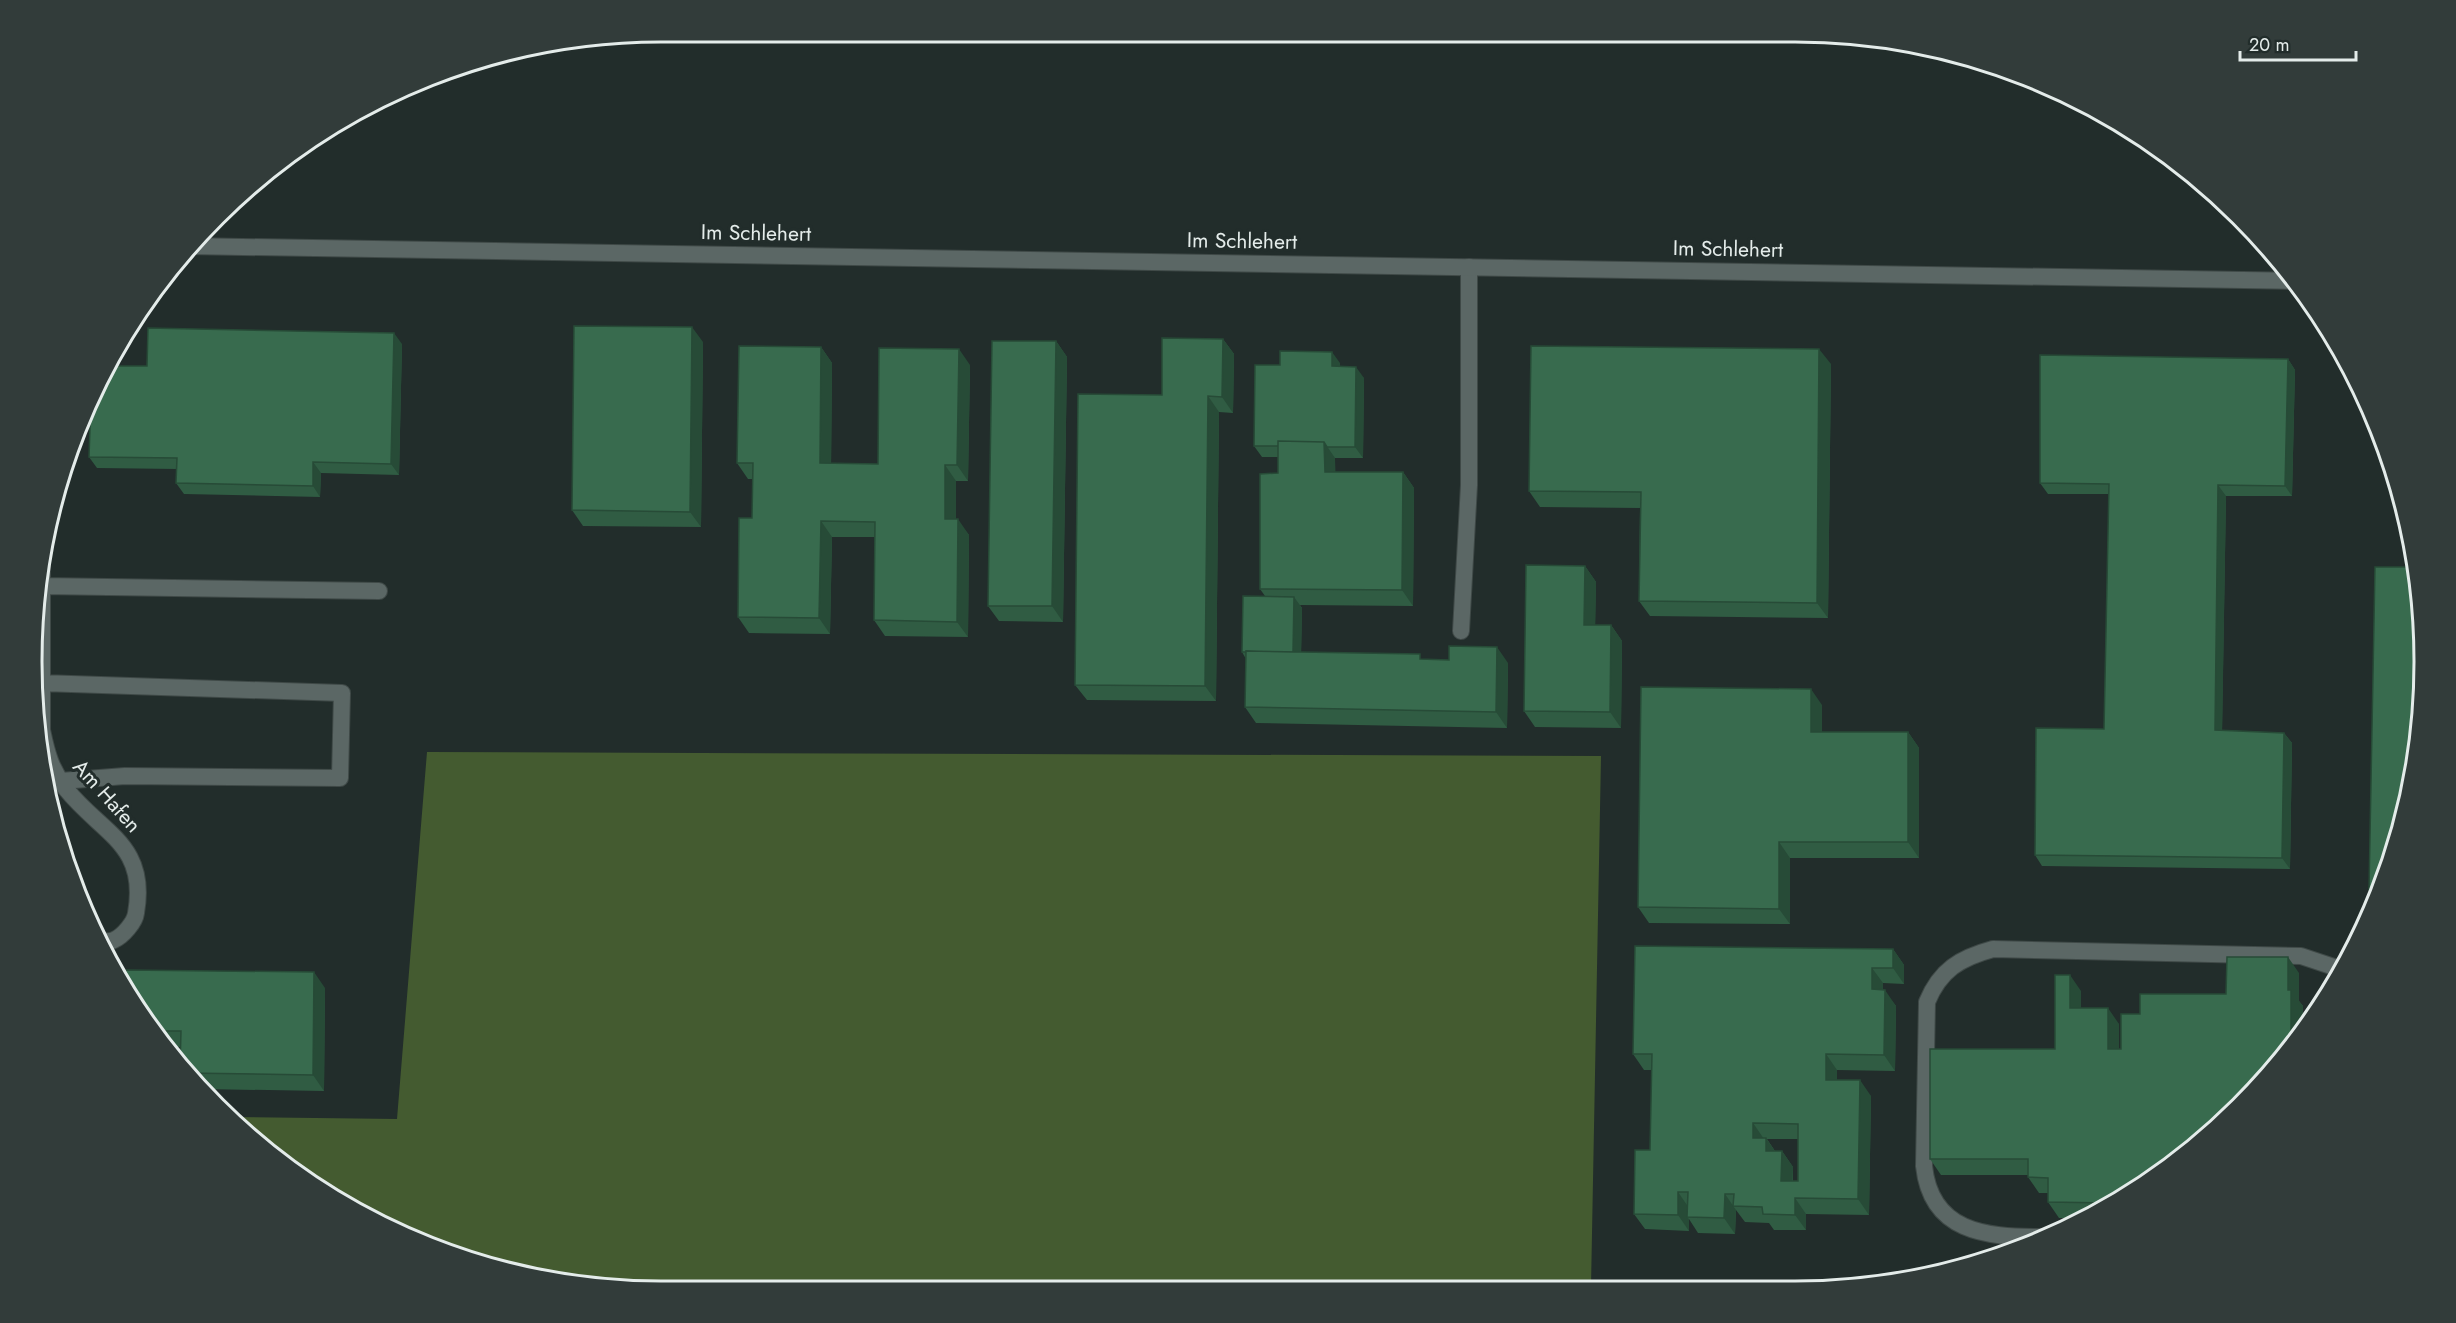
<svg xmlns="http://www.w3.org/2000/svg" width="2456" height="1323" viewBox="0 0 2456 1323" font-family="Jost,sans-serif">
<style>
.forest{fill:#445b30}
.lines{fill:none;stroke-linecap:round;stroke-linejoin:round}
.service-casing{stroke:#3f4947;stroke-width:18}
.minor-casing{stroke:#3f4947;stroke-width:18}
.service{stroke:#5b6765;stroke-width:16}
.minor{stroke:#5b6765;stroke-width:16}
.wall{fill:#305c43;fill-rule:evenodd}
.shaded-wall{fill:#274b37}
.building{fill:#386b4e;stroke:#274b37;stroke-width:1.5;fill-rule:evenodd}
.labels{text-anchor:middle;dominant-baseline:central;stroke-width:6;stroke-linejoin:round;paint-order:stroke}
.street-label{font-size:21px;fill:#e4ecea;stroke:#222d2b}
.rim{fill:none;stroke:#e4ecea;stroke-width:3}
</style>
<rect width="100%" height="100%" fill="#222d2b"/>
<path class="forest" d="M427 752 1601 756 1591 1287 621 1290 498 1270 347 1207 278 1161 231 1117 397 1119Z"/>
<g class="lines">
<g class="service-casing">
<path id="service" d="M42 566V739
M42 586 379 591
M1461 631 1469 485V267
M42 683 342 693 340 778 125 776 61 781
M42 730C47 754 51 769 66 789 102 834 148 844 136 913 135 922 123 936 114 940 110 942 104 941 100 941
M2040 1237C1985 1237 1931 1232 1924 1166L1927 1002C1940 970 1960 958 1993 949L2301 956 2334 967 2341 976"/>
</g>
<g class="minor-casing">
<path id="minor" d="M188 246 2296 281"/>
</g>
<use href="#service" class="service"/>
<use href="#minor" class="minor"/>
</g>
<path class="wall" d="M1223 339 1234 354 1233 413 1219 412 1216 701 1087 700 1075 685 1162 395Z
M1056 341 1067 357 1063 622 999 621 988 606Z
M703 342 701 527 583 526 572 510Z
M402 344 399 475 321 473 320 497 184 494 176 483 177 469 97 468 89 457 147 366Z
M821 347 832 363 831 463 878 464 970 365 968 481H956V519L969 535 968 637 885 636 874 620 875 537H832L830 634 749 633 738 617 752 518V479H748L737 463Z
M2288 359 2295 370 2292 496H2226L2222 730 2284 733 2292 743 2290 869 2042 866 2035 855 2104 729 2109 494H2048L2040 483Z
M1340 363V366L1364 378 1363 458H1335V472H1403L1414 488 1413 606 1300 605 1302 608 1301 652 1424 660 1508 663 1507 728 1256 723 1245 707 1246 659 1242 652 1265 596 1260 589 1278 473V457H1262L1254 446 1280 365Z
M1831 364 1828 618 1650 616 1639 601 1640 508 1540 507 1529 491Z
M1585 566 1596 582 1595 625H1611L1622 641 1621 728 1535 727 1524 711Z
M1822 705V732H1908L1919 748V858H1790V924L1649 923 1638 907Z
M2391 864 2375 899 2369 890Z
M1893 949 1904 965V984L1883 983V990L1896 1006 1895 1071 1837 1070V1080L1871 1096 1869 1215 1806 1214V1230H1774L1769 1223 1745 1222 1736 1210 1735 1234 1698 1233 1689 1219V1231L1645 1229 1634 1214 1650 1150 1652 1070H1644L1633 1054ZM1767 1139H1798V1181H1793V1167L1782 1151H1775Z
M2299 973V1001L2303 1006 2302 1029 2268 1077 2145 1185 2079 1218H2059L2048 1202V1193H2039L2028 1177V1175H1941L1930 1159 2055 1049 2081 991V1008L2119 1024V1049H2121L2140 1014 2226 994Z
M325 988 324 1091 201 1089 188 1077 180 1067V1047L165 1046 137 1011Z"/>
<path class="shaded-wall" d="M692 327 703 342 701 527 690 512Z
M394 333 402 344 399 475 391 464Z
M1223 339 1234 354 1233 413 1222 397Z
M1056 341 1067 357 1063 622 1052 606Z
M821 347 832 363 831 479 820 463Z
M959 349 970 365 968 481 957 465Z
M1819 349 1831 364 1828 618 1817 603Z
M1332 352 1340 363V377L1332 366Z
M2288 359 2295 370 2292 496 2285 486Z
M1356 367 1364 378 1363 458 1355 447Z
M1208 396 1219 412 1216 701 1205 686Z
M1324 442 1335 458 1336 488 1325 472Z
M313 462 321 473 320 497 313 486Z
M945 465 956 481V535L945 519Z
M1403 472 1414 488 1413 606 1402 590Z
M2218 485 2226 496 2222 741 2215 730Z
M958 519 969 535 968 637 957 622Z
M821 521 832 537 830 634 819 618Z
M1585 566 1596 582 1595 641 1584 625Z
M1294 597 1302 608 1301 664 1293 653Z
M1611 625 1622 641 1621 728 1610 712Z
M1497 647 1508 663 1507 728 1496 712Z
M1811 689 1822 705V748L1811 732Z
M1908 732 1919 748V858L1908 842Z
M2284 733 2292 743 2290 869 2282 858Z
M1779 842 1790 858V924L1779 909Z
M1893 949 1904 965V984L1893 968Z
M2288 957 2299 973V1001L2303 1006 2302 1029 2291 1044 2288 990Z
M1872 968 1883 983V1005L1872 989Z
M314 972 325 988 324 1091 313 1075Z
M2070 975 2081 991V1024L2070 1008Z
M1885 990 1896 1006 1895 1071 1884 1055Z
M2108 1008 2119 1024V1065L2108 1049Z
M1826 1054 1837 1070V1096L1826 1080Z
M1860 1080 1871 1096 1869 1215 1858 1199Z
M1753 1123 1764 1139 1753 1138Z
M1766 1138 1777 1154 1766 1151Z
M1782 1151 1793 1167 1792 1197 1781 1181Z
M1678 1192 1689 1208 1687 1217 1689 1219V1231L1678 1215Z
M1725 1194 1736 1210 1735 1234 1724 1218Z
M1795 1198 1806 1214V1230L1795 1215Z"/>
<path class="building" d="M574 326 692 327 690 512 572 510Z
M148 328 394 333 391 464 313 462V486L176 483 177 458 89 457 91 399 109 366H147Z
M1162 338 1223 339 1222 397 1208 396 1205 686 1075 685 1078 394 1162 395Z
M992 341H1056L1052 606H988Z
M739 346 821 347 820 463 878 464 879 348 959 349 957 465H945V519H958L957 622 874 620 875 522 821 521 819 618 738 617 739 518H752L753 463H737Z
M1531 346 1819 349 1817 603 1639 601 1641 492 1529 491Z
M1280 351 1332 352V366L1356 367 1355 447H1327L1324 442 1278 441V446H1254L1255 365H1280Z
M2040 355 2288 359 2285 486 2218 485 2215 730 2284 733 2282 858 2035 855 2036 728 2104 729 2109 484 2040 483Z
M1278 441 1324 442 1325 472H1403L1402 590 1260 589V474L1278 473Z
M1526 565 1585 566 1584 625H1611L1610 712 1524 711Z
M2375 567H2414L2423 620 2419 743 2391 864 2379 890H2369Z
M1243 596 1294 597 1293 652 1246 651V652H1242Z
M1449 646 1497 647 1496 712 1245 707 1246 651 1420 654V659L1449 660Z
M1641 687 1811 689V732H1908V842H1779V909L1638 907Z
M1635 946 1893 949V968H1872V989L1885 990 1884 1055 1826 1054V1080H1860L1858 1199 1795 1198V1215L1763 1214 1762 1207 1733 1206 1734 1194H1725L1724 1218 1687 1217 1688 1192H1678V1215L1634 1214 1635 1150H1650L1652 1054H1633ZM1753 1123 1798 1124V1181H1781L1782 1151H1766V1138H1753Z
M2227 957H2288V990H2291V1044L2268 1077 2145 1185 2109 1203 2048 1202V1178L2028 1177V1159H1930V1049H2055V975H2070V1008H2108V1049H2121V1014H2140V994H2226Z
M126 970 314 972 313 1075 185 1073 180 1067 181 1031H152L137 1011 126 990Z
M2305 1014H2313L2305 1026Z"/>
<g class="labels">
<g class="street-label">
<text transform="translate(756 233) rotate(1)">Im Schlehert</text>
<text transform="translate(1242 241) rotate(1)">Im Schlehert</text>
<text transform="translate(1728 249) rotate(1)">Im Schlehert</text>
<text transform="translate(107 796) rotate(48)">Am Hafen</text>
</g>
</g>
<path d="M0 0H2456V1323H0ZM661 42H1795A619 619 0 0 1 2414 661V662A619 619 0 0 1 1795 1281H661A619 619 0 0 1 42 662V661A619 619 0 0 1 661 42Z" fill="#323c3a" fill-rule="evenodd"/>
<path class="rim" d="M661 42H1795A619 619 0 0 1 2414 661V662A619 619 0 0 1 1795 1281H661A619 619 0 0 1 42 662V661A619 619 0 0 1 661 42Z"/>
<path d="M2240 51v9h116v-9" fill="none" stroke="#e4ecea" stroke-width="3"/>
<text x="2249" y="51" font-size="18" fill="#e4ecea" stroke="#222d2b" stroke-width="4.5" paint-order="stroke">20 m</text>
</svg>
